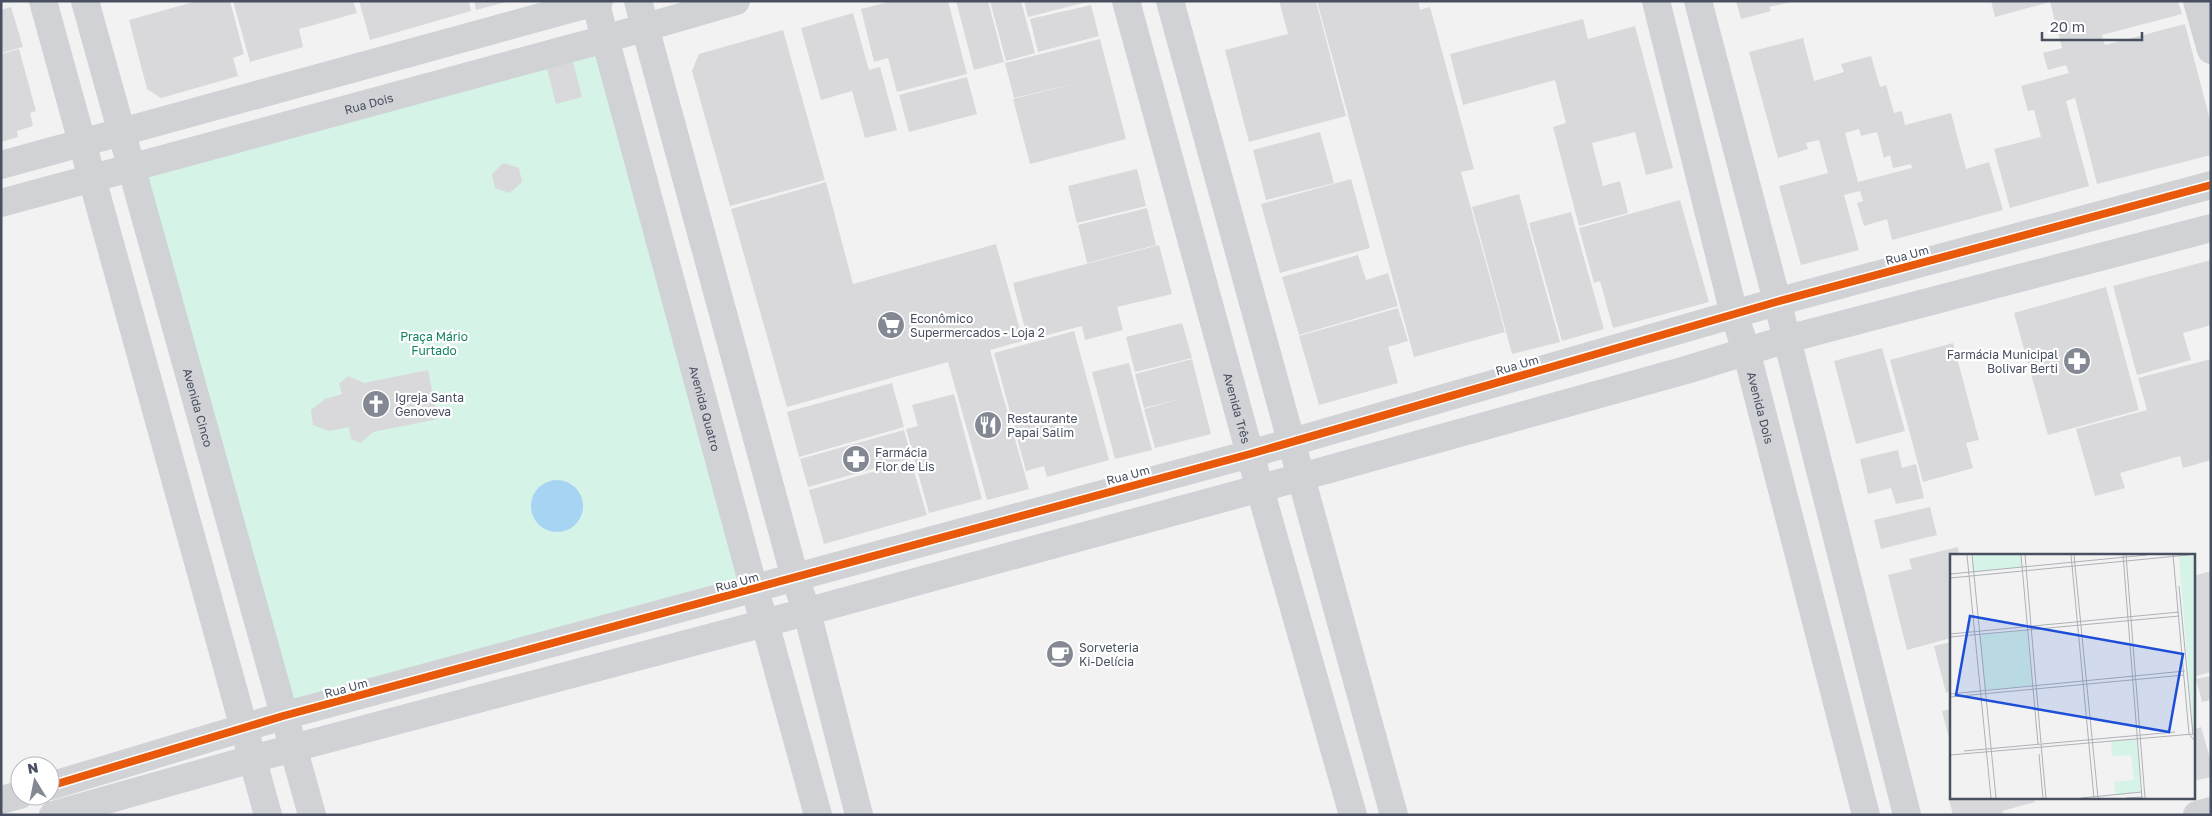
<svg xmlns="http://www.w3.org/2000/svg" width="2212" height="816" viewBox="0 0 2212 816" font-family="'Golos Text',sans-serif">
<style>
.green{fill:#d5f3e6}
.water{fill:#a7d4f3}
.building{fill:#d9d9dc;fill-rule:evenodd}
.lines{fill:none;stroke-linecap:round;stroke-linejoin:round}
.street{stroke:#d0d2d5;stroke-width:28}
.secondary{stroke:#d0d2d6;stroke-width:28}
.cycleway-casing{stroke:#fff;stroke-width:11}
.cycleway{stroke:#e8590c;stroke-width:8}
.labels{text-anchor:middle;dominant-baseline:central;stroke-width:4.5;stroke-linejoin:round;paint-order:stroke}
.street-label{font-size:12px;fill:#474f60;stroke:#fff}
.poi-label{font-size:12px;fill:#474f60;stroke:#fff;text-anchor:start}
.park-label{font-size:12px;fill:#108361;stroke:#fff}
.inset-road{fill:none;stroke:#aeb1b8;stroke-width:1}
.view{fill:#1d4ed8;fill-opacity:0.15;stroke:#1d4ed8;stroke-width:2.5}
.inset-edge{fill:none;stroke:#474f60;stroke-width:2.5}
</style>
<rect width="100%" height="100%" fill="#f2f2f2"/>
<path class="green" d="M604 41 752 589 284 715 132 167Z"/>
<path class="water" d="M531 506a26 26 0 1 1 52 0a26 26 0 1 1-52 0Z"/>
<path class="building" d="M197 1H230L244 54 233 58 238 76 161 98 147 89 129 20Z
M233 1H353L357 13 299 29 303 47 250 62Z
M359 1H469L471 11 370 40Z
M474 1H506V2L476 10Z
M892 1H948L967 74 897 92 888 58 874 62 861 9Z
M956 1H988L1004 62 974 70Z
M990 1H1021L1035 53 1006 61Z
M1024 1H1087V2L1028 17Z
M1279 1H1316L1346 116 1249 142 1225 50 1288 34Z
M1317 1H1418L1420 10 1430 7 1474 169 1461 172 1505 332 1414 357Z
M1736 1H1791V2L1769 7 1771 11 1741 19Z
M1991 1H2178L2182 14 2102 35 2105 45 2185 24 2211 124V155L2097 184 2075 98 2066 101 2089 186 2010 208 1994 149 2041 137 2034 110 2028 111 2021 86 2069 73 2066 65 2048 70 2043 53 2062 48 2050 2 1995 17Z
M1091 5 1099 36 1038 52 1030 19Z
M11 7 23 47 1 53V10Z
M853 13 869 70 880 67 897 130 865 138 852 91 821 100 801 28Z
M1583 19 1588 39 1635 26 1673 168 1646 175 1635 132 1592 143 1603 186 1620 181 1628 213 1579 226 1553 127 1566 123 1555 80 1463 105 1450 54Z
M783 30 825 180 730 206 692 71 699 54Z
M1803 38 1814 81 1844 72 1841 64 1871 56 1880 87 1886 85 1894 113 1902 111 1905 125 1951 113 1966 169 1989 162 2003 210 1892 240 1887 219 1864 226 1857 203 1863 201 1860 191 1844 195 1859 250 1801 265 1779 186 1828 173 1819 140 1806 143 1808 149 1778 158 1749 52ZM1859 129 1861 136 1877 132 1884 158 1890 155 1893 168 1911 164 1912 168 1858 182 1845 133Z
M1100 39 1126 139 1030 164 1013 99 1086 81 1014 98 1005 63Z
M19 49 36 111 30 113 33 126 17 131 18 137 1 142V54Z
M573 62 582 97 556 104 547 69Z
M967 77 977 114 909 132 899 95Z
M1320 132 1334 183 1266 200 1253 150Z
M503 163 519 168 522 182 510 193 495 188 492 174Z
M1137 169 1146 206 1077 223 1068 186Z
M1351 179 1370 248 1280 273 1261 204Z
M826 182 853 284 996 244 1023 341 990 350 1029 489 987 500 948 362 787 407 731 209Z
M1519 194 1560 342 1512 354 1472 207Z
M1680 200 1709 302 1613 328 1600 281 1594 283 1579 228Z
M1147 208 1156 245 1087 263 1078 225Z
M1571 212 1604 329 1562 341 1529 223Z
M1159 245 1172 294 1117 307 1123 330 1085 340 1082 326 1028 340 1013 283Z
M1358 255 1366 280 1388 273 1398 306 1299 335 1282 277Z
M2211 260V325L2183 333 2191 360 2137 375 2113 286Z
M2106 287 2139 410 2048 435 2014 313Z
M1398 308 1408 341 1388 347 1398 383 1319 405 1299 336Z
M1182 323 1192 358 1135 372 1126 337Z
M1074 331 1109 460 1047 477 1044 466 1026 471 994 353Z
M1953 343 1979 440 1966 443 1973 468 1923 482 1890 360Z
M1882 348 1905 431 1856 444 1834 361Z
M1192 359 1211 434 1155 448 1144 409 1184 398 1144 408 1135 374Z
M2211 359V460L2183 468 2180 456 2120 473 2125 488 2095 496 2076 429 2147 410 2138 378Z
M1129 363 1152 450 1115 459 1092 372Z
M428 370 438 419 373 432 361 443 351 439 349 427 329 431 313 425 311 410 325 399 342 394 339 384 348 376 364 383Z
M892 383 904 427 799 457 787 412Z
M954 394 982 499 929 513 906 429 918 426 912 405Z
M904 430 912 458 808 487 800 459Z
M1898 450 1902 468 1916 464 1924 498 1896 504 1891 488 1868 494 1860 459Z
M911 461 927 515 824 544 809 490Z
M1930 507 1937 535 1881 549 1874 520Z
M1958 547 1959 555H1951V638L1907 650 1888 575 1912 569 1909 559Z
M2211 571V672L2193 677V576Z
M1951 642V691L1946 693 1934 646Z
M2211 676V700L2202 702 2196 679Z
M1951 709V738H1949L1942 711Z
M2201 727 2211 762V777L2193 781V730Z
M1951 795V797H2033L2035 802 2002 811 2004 815H1953L1948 796Z"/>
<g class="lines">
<g class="street">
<path d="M43 1 268 815"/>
<path id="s1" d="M85 1 312 815"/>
<path id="s2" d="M1126 1 1250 454 1353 815"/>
<path d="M1170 1 1394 815"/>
<path id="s3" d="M1656 1 1734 314 1746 350 1866 815"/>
<path d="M1698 1 1787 339 1907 815"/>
<path d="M1 165 599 1"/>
<path id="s4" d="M1 203 605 39 736 1"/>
<path d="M50 786 283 716 1250 454 1776 302 2211 185"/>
<path d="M1 800 20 795"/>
<path d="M53 815 252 759 765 623 1301 477 1686 370 1787 339 2211 228"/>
</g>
<g class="secondary">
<path id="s5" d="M595 1 754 589 765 623 818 815"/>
<path d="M638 1 795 578 807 612 859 815"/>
<path d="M2197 1 2211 50"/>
<path d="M2197 815 2211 811"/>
</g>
<g class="cycleway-casing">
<path id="cycleway" d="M50 786 283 716 1250 454 1776 302 2211 185"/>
</g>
<use href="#cycleway" class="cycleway"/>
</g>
<defs>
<g id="supermarket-disc" transform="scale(1.4375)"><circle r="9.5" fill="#838893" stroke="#fff"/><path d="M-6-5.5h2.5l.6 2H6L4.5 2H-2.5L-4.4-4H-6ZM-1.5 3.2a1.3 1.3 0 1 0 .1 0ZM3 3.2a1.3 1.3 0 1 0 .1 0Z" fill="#fff"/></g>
<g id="pharmacy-disc" transform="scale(1.4375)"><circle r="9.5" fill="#838893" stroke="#fff"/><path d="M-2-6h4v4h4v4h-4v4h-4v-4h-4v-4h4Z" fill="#fff"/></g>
<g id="church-disc" transform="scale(1.4375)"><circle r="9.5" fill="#838893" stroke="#fff"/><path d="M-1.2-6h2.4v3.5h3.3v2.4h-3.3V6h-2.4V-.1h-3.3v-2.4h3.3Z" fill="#fff"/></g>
<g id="restaurant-disc" transform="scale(1.4375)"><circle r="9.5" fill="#838893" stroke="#fff"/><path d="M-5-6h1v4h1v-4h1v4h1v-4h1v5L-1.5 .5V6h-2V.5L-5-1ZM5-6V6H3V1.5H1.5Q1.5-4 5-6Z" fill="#fff"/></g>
<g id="cafe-disc" transform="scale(1.4375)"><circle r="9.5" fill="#838893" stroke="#fff"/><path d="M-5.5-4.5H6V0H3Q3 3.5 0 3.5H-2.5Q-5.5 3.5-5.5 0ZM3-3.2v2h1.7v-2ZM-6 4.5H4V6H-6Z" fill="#fff"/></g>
</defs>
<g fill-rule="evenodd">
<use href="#supermarket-disc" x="891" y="325"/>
<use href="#pharmacy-disc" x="2077" y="361"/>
<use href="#church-disc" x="376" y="404"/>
<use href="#restaurant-disc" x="988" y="425"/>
<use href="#pharmacy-disc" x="856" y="459"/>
<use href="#cafe-disc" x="1060" y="654"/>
</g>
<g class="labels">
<g class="street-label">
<text stroke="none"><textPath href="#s4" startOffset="381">Rua Dois</textPath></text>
<text transform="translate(1907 255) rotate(-15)">Rua Um</text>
<text transform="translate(1517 365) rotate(-16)">Rua Um</text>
<text stroke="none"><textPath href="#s1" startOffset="422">Avenida Cinco</textPath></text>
<text stroke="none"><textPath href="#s3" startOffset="420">Avenida Dois</textPath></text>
<text stroke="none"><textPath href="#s5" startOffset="422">Avenida Quatro</textPath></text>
<text stroke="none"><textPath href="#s2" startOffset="422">Avenida Três</textPath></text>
<text transform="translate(1128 475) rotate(-15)">Rua Um</text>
<text transform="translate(737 582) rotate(-15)">Rua Um</text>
<text transform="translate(346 688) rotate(-15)">Rua Um</text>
</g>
<g class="poi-label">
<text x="910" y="318">Econômico<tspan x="910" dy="14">Supermercados - Loja 2</tspan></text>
<text x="2058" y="354" text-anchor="end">Farmácia Municipal<tspan x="2058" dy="14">Bolivar Berti</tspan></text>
<text x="395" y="397">Igreja Santa<tspan x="395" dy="14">Genoveva</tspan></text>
<text x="1007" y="418">Restaurante<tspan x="1007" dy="14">Papai Salim</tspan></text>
<text x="875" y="452">Farmácia<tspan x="875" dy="14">Flor de Lis</tspan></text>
<text x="1079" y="647">Sorveteria<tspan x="1079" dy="14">Ki-Delícia</tspan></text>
</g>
<g class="park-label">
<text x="434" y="336">Praça Mário<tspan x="434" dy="14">Furtado</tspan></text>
</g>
</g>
<g transform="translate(1950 554)">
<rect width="245" height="245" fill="#f2f2f2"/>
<path d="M22 1H71L72 13 23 18ZM245 1V176H243L229 3ZM77 76 82 132 35 136 29 80ZM187 185 191 238 166 241 164 228 184 226 181 201 162 202 161 187Z" fill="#d5f3e6"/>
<path class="inset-road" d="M17 1 41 244M22 1 46 244M71 1 88 190M75 1 91 189M121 1 144 244M124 1 148 244M173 1 192 244M176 1 195 244M223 1 239 180 244 186M0 20 197 1M0 24 238 1M229 32 243 181M0 80 229 58M0 83 229 62M0 140 235 117M0 143 234 121M91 190 96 244M14 197 225 178M89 200 93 244M0 201 243 180M131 244 192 238M176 244 193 243"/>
<path class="view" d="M20 62 233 100 219 178 6 141Z"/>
<rect width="245" height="245" class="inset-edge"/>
</g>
<rect width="2212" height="816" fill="none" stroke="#474f60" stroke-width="5"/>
<g transform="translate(35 781) rotate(350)"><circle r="24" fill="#ffffff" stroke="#b5b9bf"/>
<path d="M0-4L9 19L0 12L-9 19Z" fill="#838893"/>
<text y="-8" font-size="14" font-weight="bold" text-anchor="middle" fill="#474f60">N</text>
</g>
<path d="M2042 32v8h100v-8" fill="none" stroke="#474f60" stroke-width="2.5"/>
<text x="2050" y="32" font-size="15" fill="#474f60" stroke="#ffffff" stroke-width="4" paint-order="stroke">20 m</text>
</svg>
